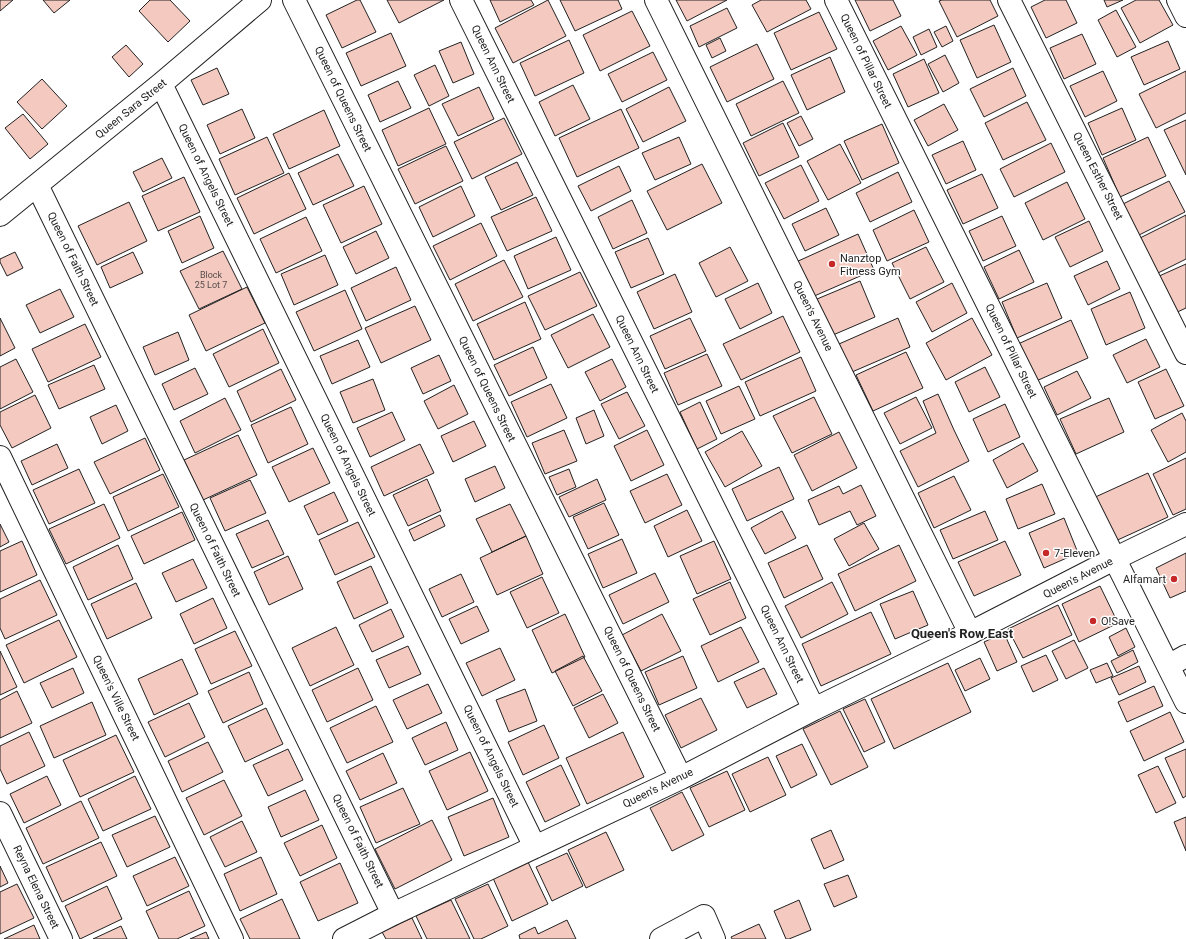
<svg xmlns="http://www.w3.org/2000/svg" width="1186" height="939" viewBox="0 0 1186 939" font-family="Roboto,sans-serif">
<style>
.building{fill:#f3c9c0;stroke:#222}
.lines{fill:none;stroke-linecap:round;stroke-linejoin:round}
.street-casing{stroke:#222;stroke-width:24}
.secondary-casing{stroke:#222;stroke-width:24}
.street{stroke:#fff;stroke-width:22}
.secondary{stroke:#fff;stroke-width:22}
.poi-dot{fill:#c62828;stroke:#fff;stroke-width:1.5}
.labels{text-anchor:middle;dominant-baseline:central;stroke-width:3;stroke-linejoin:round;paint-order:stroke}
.number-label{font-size:9px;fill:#564c4a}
.street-label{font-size:11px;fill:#222;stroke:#fff}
.poi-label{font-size:11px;fill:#222;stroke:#fff;text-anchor:start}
.quarter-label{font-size:13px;font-weight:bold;fill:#222;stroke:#fff}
</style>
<rect width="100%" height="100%" fill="#fff"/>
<path class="building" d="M0 0H13L0 11Z
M43 0H70L54 13Z
M150 0H170L190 21 168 42 139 11Z
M357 0H360L376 32 342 48 326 15Z
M387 0H444L399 23Z
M490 0H531L534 5 500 22Z
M548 0 566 36 513 63 495 28Z
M560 0H618L622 9 575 31Z
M676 0H727L687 21Z
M761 0H806L811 9 767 32 752 5Z
M855 0H893L901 16 870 31Z
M942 0H990L998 16 957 37 939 1Z
M1045 0H1066L1077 23 1046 38 1031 7Z
M1104 0H1123L1107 7Z
M1136 0H1159L1173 25 1140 43 1121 8Z
M727 8 737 28 699 47 690 26Z
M1116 10 1136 47 1117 57 1098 20Z
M632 11 650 46 600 71 583 35Z
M819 12 837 49 791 70 774 33Z
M994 25 1011 62 977 78 960 40Z
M901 26 917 55 888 70 873 41Z
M946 26 953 41 942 47 934 32Z
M929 29 937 47 921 55 913 37Z
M391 33 406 66 361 86 346 53Z
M1082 34 1096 64 1064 79 1050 48Z
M720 38 726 51 712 58 706 45Z
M569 40 584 73 535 96 520 63Z
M1168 41 1180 69 1144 85 1131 57Z
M461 42 474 74 453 83 439 51Z
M757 44 774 79 727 102 710 67Z
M126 45 143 64 129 77 112 57Z
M653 52 667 80 622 102 608 74Z
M945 55 959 83 943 92 928 64Z
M830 57 845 92 807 110 791 75Z
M924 59 939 93 908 107 893 74Z
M435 65 449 96 429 106 414 75Z
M217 68 229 94 203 105 191 80Z
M1013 68 1026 96 984 117 970 89Z
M1103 71 1117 101 1085 117 1070 86Z
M1186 71V113L1156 128 1139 94Z
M42 79 67 106 42 129 17 102Z
M398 81 411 108 380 122 368 95Z
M783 81 799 113 751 136 736 104Z
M573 85 590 119 555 136 539 102Z
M479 87 494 119 458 136 442 104Z
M669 87 686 121 643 142 626 109Z
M1027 102 1046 140 1003 160 985 123Z
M944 104 958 130 928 146 914 120Z
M429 108 446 144 398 166 382 130Z
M1122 108 1136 140 1102 155 1088 123Z
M242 109 255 138 220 154 207 125Z
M621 109 639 148 577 177 559 138Z
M324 110 340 146 289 169 273 134Z
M23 114 48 144 30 159 5 128Z
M801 116 813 139 799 146 787 123Z
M504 118 522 154 472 179 454 142Z
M1186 120V175L1164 130Z
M783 123 799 157 759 176 743 143Z
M882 124 899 163 862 180 844 141Z
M267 137 284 173 235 195 219 159Z
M679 137 691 164 655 180 642 153Z
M1148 137 1166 176 1120 197 1103 158Z
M963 141 976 170 946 184 932 155Z
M1051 143 1065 172 1014 197 1000 169Z
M840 144 861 183 828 200 807 161Z
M446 146 463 181 415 204 398 169Z
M338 154 354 186 313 205 298 173Z
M162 158 172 178 143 192 133 172Z
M517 162 533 195 501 210 485 177Z
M702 164 722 203 667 230 647 191Z
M801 165 819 201 784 219 765 183Z
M619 166 631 191 591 211 578 186Z
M898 172 912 202 870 222 856 193Z
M289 173 306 209 254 234 237 198Z
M982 174 998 208 963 224 947 190Z
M184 177 200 212 158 231 142 196Z
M1169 181 1185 212 1139 235 1123 204Z
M1067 182 1085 219 1043 240 1025 203Z
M364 186 382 224 341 243 323 205Z
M461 186 475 216 433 237 419 207Z
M536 197 552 231 507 251 491 217Z
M632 200 647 233 613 249 598 217Z
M129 202 147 241 97 265 78 226Z
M826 208 839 235 805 251 792 224Z
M914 210 929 242 887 261 873 230Z
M1186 215V259L1158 273 1140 238Z
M200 216 214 248 182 263 168 231Z
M1002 216 1016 246 983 261 969 231Z
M306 217 322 251 276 273 260 239Z
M1089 221 1103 251 1070 267 1055 237Z
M481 223 497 256 450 280 433 246Z
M376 231 389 258 356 274 343 247Z
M858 234 874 270 812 297 796 262Z
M556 237 571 270 528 289 514 256Z
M648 238 664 274 631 288 615 252Z
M730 247 748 281 716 297 699 263Z
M926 247 944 282 910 299 892 263Z
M1019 250 1034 282 999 299 984 267Z
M223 251 242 289 199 309 180 271Z
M15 252 23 268 7 276 0 262V259Z
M133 252 143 273 110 288 101 267Z
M325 255 338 285 294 305 281 274Z
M504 260 523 297 473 321 455 284Z
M1107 261 1120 289 1088 305 1074 276Z
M1186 264V308L1173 314 1157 277Z
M396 267 411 300 366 321 351 288Z
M580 272 597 306 545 330 528 296Z
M675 274 692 312 654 329 637 292Z
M860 281 875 317 833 335 817 299Z
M758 283 772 313 740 329 725 299Z
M952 283 967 313 932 332 916 302Z
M1047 283 1062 318 1017 338 1002 302Z
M247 287 265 323 206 351 189 315Z
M60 289 74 317 40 333 26 305Z
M345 290 362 329 314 351 296 312Z
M1130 292 1145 328 1106 345 1091 309Z
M525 302 541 339 494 360 477 324Z
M415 306 431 340 381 363 365 328Z
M593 314 610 347 568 368 551 335Z
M783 316 800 352 741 380 723 344Z
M0 318 15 348 0 356Z
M690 318 706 351 665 369 650 336Z
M898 318 910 347 852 372 839 344Z
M972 318 992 355 946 380 926 343Z
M1071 320 1088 358 1034 382 1018 344Z
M85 324 101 357 48 382 32 349Z
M263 329 279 363 229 387 213 354Z
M178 332 189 360 155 375 143 347Z
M1146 339 1160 367 1127 383 1113 355Z
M358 340 370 367 332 384 320 356Z
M533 347 547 378 509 396 494 365Z
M906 352 923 388 873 411 856 375Z
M707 354 722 386 678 405 664 373Z
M439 355 451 381 423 394 411 368Z
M801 357 816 391 760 416 745 382Z
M16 359 33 392 0 409V367Z
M612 359 626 387 600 401 585 372Z
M94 365 105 389 59 409 48 385Z
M985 367 1000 397 969 412 955 382Z
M195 368 208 394 174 410 162 384Z
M281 369 296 400 251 422 237 391Z
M1166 369 1184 406 1155 419 1138 382Z
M1077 371 1091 398 1057 415 1044 387Z
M373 379 385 410 353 423 340 392Z
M551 384 567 418 527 437 511 402Z
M454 385 468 414 438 429 424 401Z
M739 386 755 419 721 434 706 401Z
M627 392 645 426 619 439 601 404Z
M938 394 954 430 969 461 918 487 900 451 936 433 923 401Z
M35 395 51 428 12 448 0 425V412Z
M814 397 832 434 792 453 773 416Z
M916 397 932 428 900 444 884 413Z
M225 398 241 430 195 453 180 421Z
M1109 398 1124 432 1076 454 1060 419Z
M700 402 717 439 697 449 680 412Z
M1005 404 1020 437 988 452 973 419Z
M116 405 128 431 102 444 90 417Z
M291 407 308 444 268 463 251 425Z
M594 410 604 436 586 444 576 418Z
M392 412 405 440 370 457 357 428Z
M1182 413 1186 421V452L1168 462 1151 430Z
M474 421 486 446 453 462 441 436Z
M564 430 577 461 545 474 532 443Z
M647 430 664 465 631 481 614 446Z
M742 431 762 466 725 487 705 452Z
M839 432 857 468 812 491 794 455Z
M238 435 257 475 203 500 184 460Z
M145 438 160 470 110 494 94 462Z
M1023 443 1038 471 1007 488 993 460Z
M57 444 68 468 32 485 21 461Z
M420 444 434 473 384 496 371 467Z
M313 448 330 483 289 502 272 467Z
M1186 458V509L1173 515 1153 474Z
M495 466 505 488 475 502 465 479Z
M779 467 794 499 747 521 732 489Z
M79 469 95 503 49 524 33 490Z
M569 469 576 487 557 495 549 477Z
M1148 473 1168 517 1111 543 1091 499Z
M163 474 179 507 128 531 113 497Z
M667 474 682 505 645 523 630 491Z
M954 476 971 510 934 528 918 493Z
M427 479 441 511 408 526 393 495Z
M597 479 606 500 569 517 559 497Z
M250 480 266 513 225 531 210 498Z
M1042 484 1055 514 1018 529 1006 499Z
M861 485 876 516 857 525 850 511 819 525 808 500 839 486 843 494Z
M334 492 348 521 318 535 304 506Z
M604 503 619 535 588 549 573 517Z
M104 504 120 538 66 564 49 529Z
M510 504 526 536 492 552 476 519Z
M687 510 702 541 668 557 654 526Z
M782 511 796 538 765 554 751 528Z
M985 511 998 540 953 559 940 530Z
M182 512 195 540 144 564 131 536Z
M440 515 445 526 414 541 409 530Z
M1064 518 1078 553 1044 568 1029 533Z
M268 520 284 554 252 568 236 534Z
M358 522 375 557 335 575 319 540Z
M864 523 879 549 849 566 834 539Z
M0 524 9 542 0 547Z
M526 536 543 574 497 595 480 558Z
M622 539 637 573 603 588 588 554Z
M22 541 37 575 0 592V551Z
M714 541 731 579 697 594 680 556Z
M1005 541 1021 575 974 596 958 562Z
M118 545 133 579 88 600 73 567Z
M807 545 823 579 784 598 768 563Z
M899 545 916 581 855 611 838 574Z
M1186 553V591L1170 598 1156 568Z
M288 556 303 589 269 605 254 572Z
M193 559 207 588 176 602 162 573Z
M371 566 388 603 354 619 337 582Z
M655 573 669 602 623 624 609 595Z
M461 574 474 602 442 617 429 589Z
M542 577 559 613 527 628 510 592Z
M40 580 57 615 5 639 0 628V599Z
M730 582 746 618 710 635 693 599Z
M832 582 848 614 801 638 785 606Z
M136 583 152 618 107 639 91 604Z
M1100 586 1118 623 1079 642 1062 604Z
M913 591 928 625 895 639 880 604Z
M213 598 227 628 194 644 180 614Z
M1058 605 1072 635 1023 658 1008 629Z
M477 606 489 631 461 644 449 619Z
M391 609 404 637 372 652 359 625Z
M871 612 891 654 821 686 802 644Z
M565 614 585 657 552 673 532 630Z
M662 614 681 651 641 671 622 635Z
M59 620 77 657 24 683 6 645Z
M336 627 354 665 310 686 292 648Z
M741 627 759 662 718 682 701 646Z
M1126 628 1135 647 1118 656 1109 637Z
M235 631 252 666 211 684 195 649Z
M1004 633 1017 662 997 671 984 642Z
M1074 640 1088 668 1066 679 1052 651Z
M408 646 421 674 389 688 376 660Z
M500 648 515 680 482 696 466 663Z
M1133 650 1138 662 1117 673 1111 661Z
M0 651 17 687 0 695Z
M1046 655 1058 680 1033 692 1021 666Z
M583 656 602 691 573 706 555 671Z
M683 656 697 688 659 705 645 672Z
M980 658 990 679 965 691 955 670Z
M182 659 198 694 154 715 138 679Z
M948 663 971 712 894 749 871 699Z
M1107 663 1113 676 1096 683 1090 670Z
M1139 666 1146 682 1119 695 1111 678Z
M73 668 84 693 52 708 40 683Z
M358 668 373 700 327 722 312 690Z
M764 668 777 694 747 708 734 682Z
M249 672 263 704 223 723 208 691Z
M428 684 442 713 407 729 393 700Z
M1154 686 1163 706 1127 722 1118 702Z
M525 689 537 721 509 732 496 700Z
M17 691 32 723 0 738V700Z
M603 694 618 723 589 738 574 708Z
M701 698 717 730 681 748 665 715Z
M865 699 885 742 864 752 843 709Z
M92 702 106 735 54 758 40 726Z
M189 703 205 737 165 757 148 722Z
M376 706 393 742 347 763 330 728Z
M266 708 283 744 245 762 228 726Z
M840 711 868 767 831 785 803 729Z
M1170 712 1184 742 1144 761 1130 731Z
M446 722 458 750 425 765 412 738Z
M544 725 559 758 523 775 508 742Z
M29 732 45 766 7 784 0 769V746Z
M623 732 644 777 587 804 566 758Z
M116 735 134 772 80 797 63 760Z
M208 742 223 772 182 792 168 761Z
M802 744 817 775 791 788 776 756Z
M288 749 303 780 268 796 253 765Z
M1186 749V796L1183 798 1165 758Z
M470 752 488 791 447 810 429 771Z
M383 753 397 783 360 800 346 771Z
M768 757 786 795 750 812 732 774Z
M561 765 580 805 545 822 526 782Z
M1158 766 1176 803 1156 813 1138 775Z
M727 771 745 810 709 827 690 788Z
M47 776 61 805 24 823 10 794Z
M135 776 151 809 103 831 88 799Z
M224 780 242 816 204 835 186 798Z
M403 788 420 824 376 843 360 807Z
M305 790 319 820 281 837 268 807Z
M682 792 704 835 672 851 650 808Z
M493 798 509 837 464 856 448 817Z
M81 801 99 838 43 864 26 828Z
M155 816 170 847 127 867 112 835Z
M1186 817V851L1174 822Z
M432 820 452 860 395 889 375 849Z
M242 821 257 852 225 867 210 837Z
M322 825 337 858 300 876 284 843Z
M831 830 844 860 824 869 811 839Z
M606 832 624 870 586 888 568 850Z
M101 842 117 876 62 902 46 867Z
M567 853 583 886 552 901 536 867Z
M175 857 189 886 147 906 133 876Z
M261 857 277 894 240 911 224 874Z
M528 862 548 904 512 921 493 878Z
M340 863 358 903 318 921 300 882Z
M0 866 8 883 0 887Z
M848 875 857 897 834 907 824 884Z
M17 884 34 918 0 934V892Z
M488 884 508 926 481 939H474L455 899Z
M107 886 122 919 80 939 65 906Z
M189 891 205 926 177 939H159L146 911Z
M282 899 300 939H250L240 919Z
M451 900 470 939H427L416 916Z
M799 900 811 930 789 939H786L774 911Z
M412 918 422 939H386L382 932Z
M567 920 576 939H520L519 935 535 927 538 934Z
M759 924 766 939H732L731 937Z
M34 925 40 939H4Z
M121 926 127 939H93Z
M206 932 209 939H190Z"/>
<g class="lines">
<g class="street-casing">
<path id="street" d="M294 0 681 778
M461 0 814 709
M836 0 1186 702
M1009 0 1186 353
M1178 0 1186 16
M161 84 535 847
M37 185 393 914
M0 215 161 84 260 0
M0 457 232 939
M1168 666 1186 656
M0 813 61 939
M344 939 393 914 681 778 814 709 970 633
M661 939 704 916 714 939"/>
</g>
<g class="secondary-casing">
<path id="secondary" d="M656 0 970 633 1114 559 1186 524"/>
</g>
<use href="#street" class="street"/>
<use href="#secondary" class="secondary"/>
</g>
<g class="poi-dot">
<circle cx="832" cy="264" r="4"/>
<circle cx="1046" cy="553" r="4"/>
<circle cx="1174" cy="579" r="4"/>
<circle cx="1093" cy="621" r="4"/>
</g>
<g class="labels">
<g class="number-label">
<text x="211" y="275">Block<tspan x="211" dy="10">25 Lot 7</tspan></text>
</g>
<g class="street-label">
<text transform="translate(866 61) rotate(64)">Queen of Pillar Street</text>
<text transform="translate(493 64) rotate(64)">Queen Ann Street</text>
<text transform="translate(343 99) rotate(64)">Queen of Queens Street</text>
<text transform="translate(131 109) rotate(-39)">Queen Sara Street</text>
<text transform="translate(206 175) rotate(64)">Queen of Angels Street</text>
<text transform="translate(1098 176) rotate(63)">Queen Esther Street</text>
<text transform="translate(73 259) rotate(64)">Queen of Faith Street</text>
<text transform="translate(813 316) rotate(64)">Queen's Avenue</text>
<text transform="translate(1011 351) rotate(64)">Queen of Pillar Street</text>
<text transform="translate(637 354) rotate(64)">Queen Ann Street</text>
<text transform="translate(487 389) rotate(64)">Queen of Queens Street</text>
<text transform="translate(348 465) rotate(64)">Queen of Angels Street</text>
<text transform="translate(215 550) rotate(64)">Queen of Faith Street</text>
<text transform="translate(1078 578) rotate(-27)">Queen's Avenue</text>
<text transform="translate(782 644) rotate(64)">Queen Ann Street</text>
<text transform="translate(632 679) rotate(64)">Queen of Queens Street</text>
<text transform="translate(116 698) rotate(64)">Queen's Ville Street</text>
<text transform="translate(491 756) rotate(64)">Queen of Angels Street</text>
<text transform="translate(658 788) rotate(-26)">Queen's Avenue</text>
<text transform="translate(358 841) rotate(64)">Queen of Faith Street</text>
<text transform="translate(36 887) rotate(64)">Reyna Elena Street</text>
</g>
<g class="poi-label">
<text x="840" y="258">Nanztop<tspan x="840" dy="13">Fitness Gym</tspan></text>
<text x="1054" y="553">7-Eleven</text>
<text x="1166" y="579" text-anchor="end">Alfamart</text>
<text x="1101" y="621">O!Save</text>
</g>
<g class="quarter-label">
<text x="962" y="633">Queen's Row East</text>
</g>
</g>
</svg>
